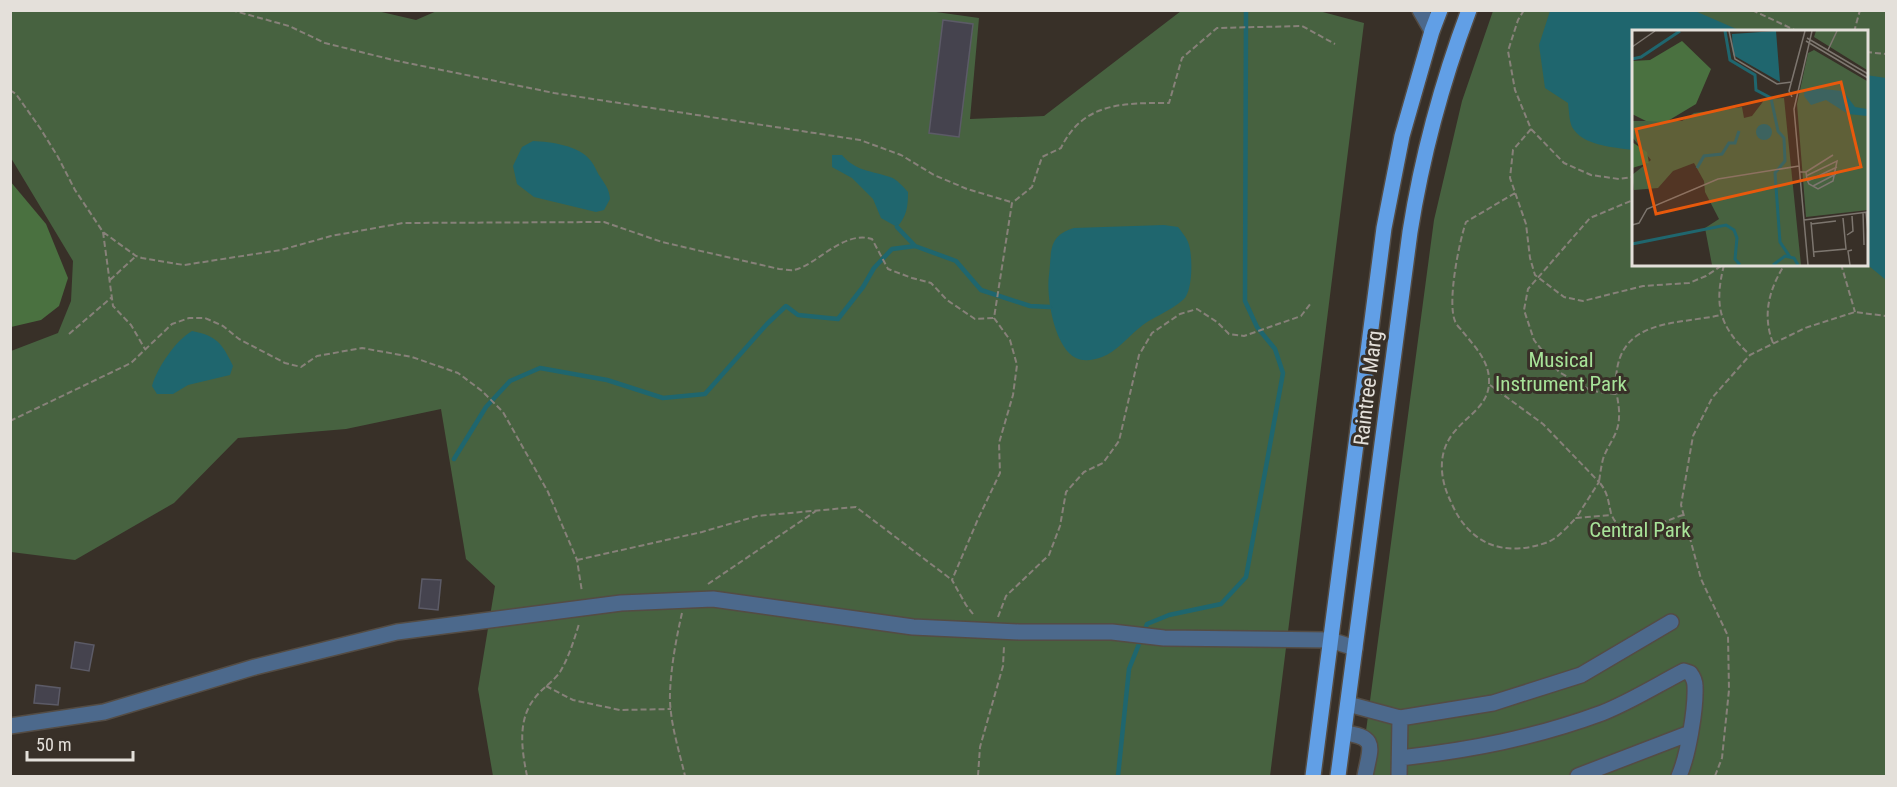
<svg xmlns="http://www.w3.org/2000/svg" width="1897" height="787" viewBox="0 0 1897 787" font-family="'Roboto Condensed',sans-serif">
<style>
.green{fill:#476240;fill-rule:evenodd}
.forest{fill:#4a7140}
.water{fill:#1f666e}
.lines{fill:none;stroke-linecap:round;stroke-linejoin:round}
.stream{stroke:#1f666e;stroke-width:4.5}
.building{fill:#45434e;stroke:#5c5b67;stroke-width:1.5}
.minor-casing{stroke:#544c44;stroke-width:18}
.major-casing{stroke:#544c44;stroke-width:18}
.path{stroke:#878179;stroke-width:2;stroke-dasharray:6 3;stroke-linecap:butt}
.minor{stroke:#4c698c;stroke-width:15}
.major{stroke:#619fe6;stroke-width:15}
.labels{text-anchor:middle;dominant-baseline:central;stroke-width:6;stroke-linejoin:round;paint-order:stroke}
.park-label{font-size:21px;fill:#a7e298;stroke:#383028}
.street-label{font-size:21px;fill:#e4e0da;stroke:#383028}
.inset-river{fill:none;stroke:#1f666e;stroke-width:3}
.inset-road{fill:none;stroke:#7d766f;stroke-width:1.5}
.view{fill:#e8590c;fill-opacity:0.15;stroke:#e8590c;stroke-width:3}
.inset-edge{fill:none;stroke:#e4e0da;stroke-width:3}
</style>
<rect width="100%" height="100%" fill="#383028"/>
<path class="green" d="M373 10 416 20 439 10 929 11 979 18 970 119 1044 116 1181 11H1319L1364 23 1270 776H493L478 689 495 586 466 559 441 409 346 429 238 438 174 503 75 560 11 552V351L58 333 71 301 73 261 11 158V11Z
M1493 11H1886V776H1360L1434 220 1462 101ZM1633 32H1866V264H1633Z"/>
<path class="forest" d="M10 181 46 224 68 278 59 306 41 320 11 327Z"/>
<path class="water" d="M1666 11H1695L1741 31 1633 32V150C1613 147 1583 146 1572 127 1569 120 1569 110 1568 103L1545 88 1539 45 1550 11Z
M1866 75 1886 78V280L1869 266 1866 259Z
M533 141C551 142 579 145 591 161 595 166 597 173 601 178 606 186 609 189 610 199L604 210 596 212 534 197 517 184 513 166 522 147Z
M832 155H842C855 171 872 171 890 177 897 179 903 187 908 192 908 206 907 216 897 227L881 218 873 199 852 178 832 167Z
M1164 225 1178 227C1181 231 1186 237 1188 242 1193 254 1193 290 1184 299 1170 312 1151 317 1138 329 1127 338 1116 352 1102 357 1094 360 1084 362 1076 358 1054 347 1046 296 1049 275 1052 252 1047 236 1074 228Z
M192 331C217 336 222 343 233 366L230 375 188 385 173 394H157L152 386C157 368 176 340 192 331Z"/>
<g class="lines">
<path class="stream" d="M915 246 956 261 981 290 1030 306 1050 307
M454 459 486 407 510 381 540 368 607 380 663 398 705 394 767 324 786 306 798 315 838 319 863 287 874 268 892 249 915 246 897 227
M1118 776 1129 669 1147 624 1169 615 1221 604 1246 577 1283 373 1275 349 1257 327 1245 301 1246 10"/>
</g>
<path class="building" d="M943 20 973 24 959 137 929 133Z
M422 579 441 580 438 610 419 608Z
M75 642 94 645 89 671 71 668Z
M36 685 60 688 58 705 34 703Z"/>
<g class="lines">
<g class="minor-casing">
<path id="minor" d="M1420 10 1432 31
M1348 704 1400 718 1399 776
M1400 718 1493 703 1581 675 1671 622
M10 726 104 712 255 667 397 632 621 603 713 599 913 627 1019 632H1112L1164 638 1330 640 1355 648
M1344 733C1379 737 1370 748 1365 776
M1400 758C1471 750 1534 738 1602 713 1630 702 1657 685 1684 671L1690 673C1693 677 1695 681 1695 686 1696 709 1688 756 1679 776
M1578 776 1690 733"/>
</g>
<g class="major-casing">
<path id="major" d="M1313 776 1384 228 1402 136 1432 31 1440 10
M1338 776 1410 232C1422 156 1442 82 1469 10"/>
</g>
<path class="path" d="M231 10 289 26 325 43 393 60 554 93 860 140 901 155 934 175 967 189 1011 202
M1524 10 1518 20 1508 51 1515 90 1531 129 1564 163 1591 175 1619 179 1633 177
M1752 10 1799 32
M1854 32 1860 10
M1866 52 1886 54
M10 90 16 94 40 128 58 157 75 190 103 232 136 256 142 258 184 265 281 250 331 236 403 223 604 222 662 242 779 269C783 269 790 271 794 270 817 265 843 230 872 239L888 269 912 278 931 283 947 300 975 319 994 318
M1531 129 1513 150 1510 178 1526 224 1530 258 1535 275 1564 297 1583 301 1643 286 1689 283 1706 276 1724 264
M1515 193 1466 222C1459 242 1447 302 1455 321 1456 325 1461 329 1463 332 1476 348 1490 362 1489 383 1488 416 1445 421 1442 462 1441 476 1445 490 1451 502 1469 545 1505 558 1548 542 1558 538 1568 526 1576 518
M103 232 113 306 131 325 145 349
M1841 264 1855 312
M1724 265C1714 305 1719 326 1749 354
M110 280 136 256
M69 334 112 297
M1773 343C1762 315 1769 289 1785 264
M1490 385 1543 424 1599 482 1576 518 1611 515
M1616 394 1592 391 1559 372 1534 340 1524 310 1528 289 1590 218 1633 200
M10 421 131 363 172 324 189 318H205L223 326 239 339 285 363 301 367 317 356 362 348 412 357 458 373 482 391 503 412 548 492 577 560 582 592
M1683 515C1663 521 1621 545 1611 513 1608 501 1608 492 1599 482 1600 475 1601 467 1603 459 1608 444 1619 434 1619 417 1620 405 1615 392 1616 380 1618 318 1676 325 1721 315
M577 560 702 532 757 516 856 507 952 580
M708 584 816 511
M682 613C676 639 671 667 670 693 669 720 679 750 685 776
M973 614 966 605 952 580 978 519 1000 473 999 443 1013 395 1017 365 1010 340 994 318 1012 203 1032 187 1042 157 1061 148C1083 102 1124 103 1169 103L1182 58 1217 28 1302 26 1335 44
M998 617 1006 596 1049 555 1060 526 1066 492 1084 472 1103 463 1119 441 1139 355 1152 333 1180 314 1197 309 1217 322 1229 334 1244 336 1301 316 1311 303
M546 686 573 700 620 710 671 709
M527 776C522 751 517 721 534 699 541 689 553 682 560 672 569 657 574 640 579 624
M978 776 980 747 1003 666 1004 646
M1715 776 1722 758 1729 690 1728 636 1701 579 1681 505 1693 436 1712 398 1750 355 1805 328 1855 312 1886 316"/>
<use href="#minor" class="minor"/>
<use href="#major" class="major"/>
</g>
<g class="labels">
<g class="park-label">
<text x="1561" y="360">Musical<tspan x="1561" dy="24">Instrument Park</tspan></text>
<text x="1640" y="530">Central Park</text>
</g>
<g class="street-label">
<text transform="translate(1368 388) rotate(-83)">Raintree Marg</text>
</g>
</g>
<g transform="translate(1632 30)">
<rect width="236" height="236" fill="#383028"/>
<path d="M184 1H235V40L182 7ZM182 20 235 51 236 180 174 187 165 74 176 23ZM152 68 169 235H80L73 198 87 189 73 162 72 151 62 133 41 141 26 158 2 160 0 145 19 130 0 107V91H50L62 83 110 77 112 88 120 86 133 69Z" fill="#476240"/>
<path d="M50 11 79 39 64 74 34 92 14 91 0 84V31L18 30ZM0 112 15 122 17 133 0 138Z" fill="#4a7140"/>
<path d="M144 1 148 52 101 25 100 4ZM180 58 211 61 223 77 235 79V86L216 84 194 70 179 75 172 66 173 59ZM124 102a8 8 0 1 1 16 0a8 8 0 1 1-16 0Z" fill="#1f666e"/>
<path class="inset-river" d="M93 1 98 30 123 45 124 60 139 68 146 101 152 108 153 131 143 143 148 212 158 227M0 29 9 27 48 1M65 138 72 126 90 124 97 113H103L107 101M0 214 94 195 102 200 105 208 103 229 108 235M141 235 153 226 162 228 166 235"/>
<path class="inset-road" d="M97 1 103 29 145 54 160 52M175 8 236 44M174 11 236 48M0 17 23 1M196 20 205 1M160 67 157 61 173 1M168 142H174L175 150 177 154 186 159 201 151 205 131 174 146M174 142 201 125M176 151 205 137M181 156 204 144M231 182 232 215M234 182 236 203M172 190 236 182M179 192 182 227M179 194 204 191M0 195 7 193 15 179 86 149 167 136M215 205 221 201 220 186M181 222 214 219 211 188M176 235 162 79 180 1M218 235 216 221 220 220"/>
<path class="view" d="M209 52 229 137 24 184 4 99Z"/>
<rect width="236" height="236" class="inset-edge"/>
</g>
<rect width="1897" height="787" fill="none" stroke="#e4e0da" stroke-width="24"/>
<path d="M27 751v9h106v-9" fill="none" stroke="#e4e0da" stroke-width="3"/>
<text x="36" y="751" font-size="18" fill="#e4e0da" stroke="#383028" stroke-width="4.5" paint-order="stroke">50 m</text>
</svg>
